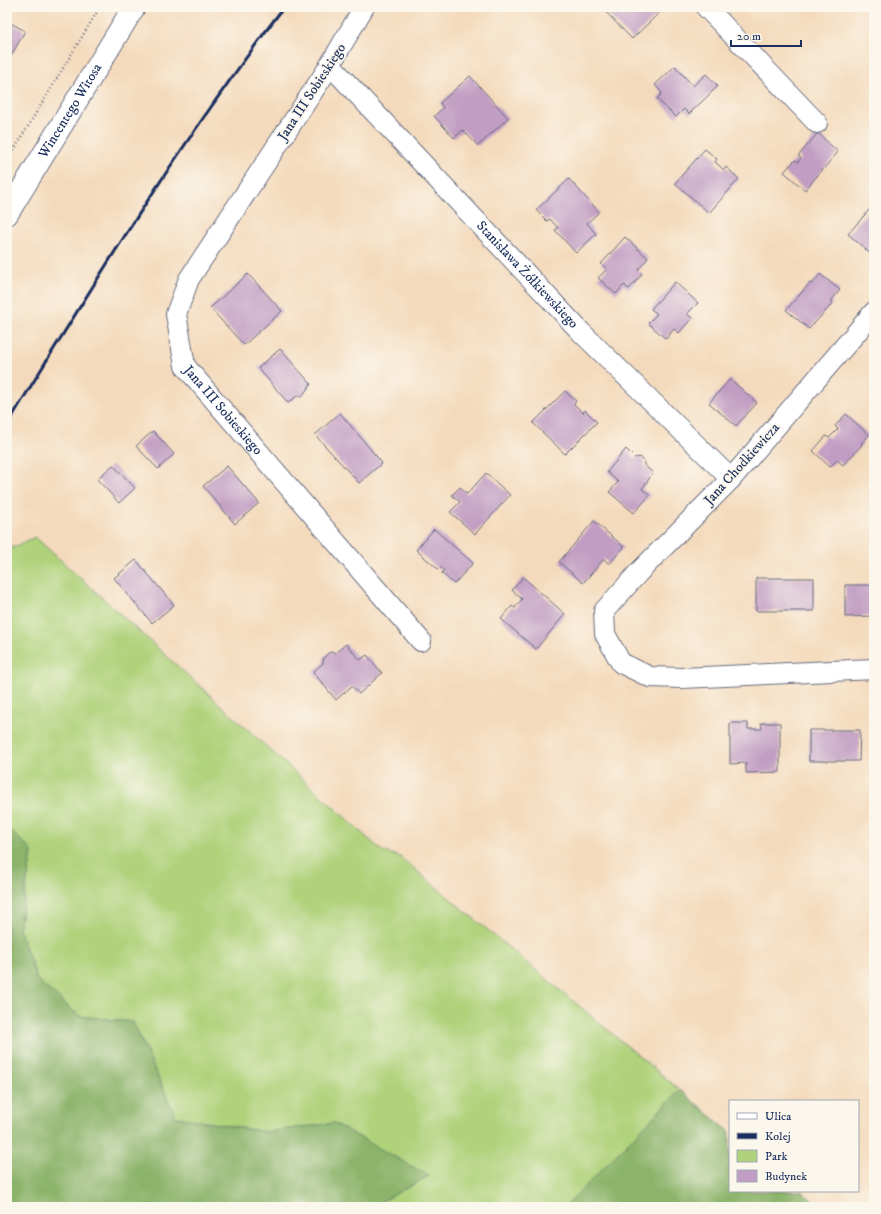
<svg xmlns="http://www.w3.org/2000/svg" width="881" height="1214" viewBox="0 0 881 1214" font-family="'IM FELL DW Pica',serif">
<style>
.green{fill:#afd27a;stroke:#65806c}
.forest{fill:#8bb46a;stroke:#537264}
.building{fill:#c19cc3}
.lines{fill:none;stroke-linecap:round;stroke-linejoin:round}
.minor-casing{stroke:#676b7f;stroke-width:22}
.tertiary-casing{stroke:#676b7f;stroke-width:24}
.path{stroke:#676b7f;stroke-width:2.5;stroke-dasharray:1 3;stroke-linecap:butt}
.minor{stroke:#fff;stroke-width:20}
.tertiary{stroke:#fff;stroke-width:22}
.rail{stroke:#1b2f5e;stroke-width:3}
.labels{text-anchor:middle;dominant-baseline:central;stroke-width:3.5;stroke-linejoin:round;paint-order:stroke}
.street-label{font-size:14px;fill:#1b2f5e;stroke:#fbf7ec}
</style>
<rect width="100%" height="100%" fill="#fbf7ec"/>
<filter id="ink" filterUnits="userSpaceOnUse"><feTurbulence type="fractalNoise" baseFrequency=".025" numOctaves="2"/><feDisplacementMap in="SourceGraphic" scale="8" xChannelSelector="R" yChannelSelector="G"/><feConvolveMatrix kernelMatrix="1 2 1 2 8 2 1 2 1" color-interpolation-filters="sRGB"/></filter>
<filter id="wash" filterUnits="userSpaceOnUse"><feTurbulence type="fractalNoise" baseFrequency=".012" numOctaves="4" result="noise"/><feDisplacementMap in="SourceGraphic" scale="16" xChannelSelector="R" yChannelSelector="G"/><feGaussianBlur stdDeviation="0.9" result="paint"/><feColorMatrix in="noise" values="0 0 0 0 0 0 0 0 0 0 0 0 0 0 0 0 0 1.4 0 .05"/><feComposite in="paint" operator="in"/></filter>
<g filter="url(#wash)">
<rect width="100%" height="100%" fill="#f4dabc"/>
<path class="green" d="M35 537 382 851 400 857 680 1090 566 1207H371L428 1176 334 1123 266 1132 176 1117 133 1022 79 1016 37 980 19 929 32 852 7 827V550Z"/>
<path class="forest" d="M7 827 32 851 19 929 37 980 79 1016 133 1022 176 1117 266 1132 334 1123 429 1176 371 1207H7Z
M680 1090 730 1132V1191H801L820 1207H565Z"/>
<g id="blocks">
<path class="building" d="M601 7H659L662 10 632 39Z
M7 21 25 31 7 63Z
M675 66 693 86 706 74 718 86 689 114 684 109 676 117 657 99 662 93 655 85Z
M470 76 508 118 478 146 463 130 454 138 434 116 443 108 440 103Z
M818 133 838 152 805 190 784 172 795 160 798 162 801 158 798 156Z
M705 149 717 159 715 162 724 170 726 167 739 179 709 213 675 183Z
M569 179 599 212 587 223 596 234 576 253 555 230 558 228 550 219 547 221 536 210Z
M870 209 874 212 873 256 848 234Z
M625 237 648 258 638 270 642 274 629 289 624 285 616 294 598 278 607 269 601 264Z
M248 274 282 311 244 345 210 308Z
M820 274 840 290 831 301 833 303 809 329 786 310 810 283 812 284Z
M675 282 698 303 687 314 692 318 679 333 674 329 666 339 648 323 657 314 651 309Z
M280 349 311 384 302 396H297L288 403 258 368Z
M730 379 757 403 736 426 709 403Z
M565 391 576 401 574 404 583 413 585 410 597 422 565 454 533 423Z
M340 413 382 463 359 483 315 435Z
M846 414 869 435 861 444 862 445 843 465 837 460 830 467 813 451 826 436 829 438 838 429 835 426Z
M153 431 174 454 158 469 136 446Z
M626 449 635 458 640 457 644 461V465L653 473 642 489 650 495 634 513 609 492 618 482 607 472Z
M113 465 135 488 119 503 97 479Z
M227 466 259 503 235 524 203 486Z
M486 473 510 495 475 534 450 512 460 502 452 495 460 487 467 494Z
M594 521 624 547 609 564 604 559 583 583 559 562Z
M434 529 473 563 454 584 442 573 444 570 440 567 438 569 416 550Z
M136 560 174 605 152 623 114 578Z
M523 577 565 614 536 649 501 619 512 606 515 608 522 599 512 590Z
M756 578H814V611H756Z
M845 585H874V616L845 617Z
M346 644 360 660 367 655 382 673 359 694 352 686 336 700 313 672 323 663 324 657 330 652 335 653Z
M730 723H748V729H762L761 723H780V772L746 773V763L730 764Z
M809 730H860L859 761H809Z"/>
</g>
</g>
<g filter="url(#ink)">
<use href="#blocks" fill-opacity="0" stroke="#676b7f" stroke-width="1"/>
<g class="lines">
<g class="minor-casing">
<g id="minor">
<path id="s1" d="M364 7 327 70 189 279 176 314 185 366 421 641"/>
<path d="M706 7 817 123"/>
<path id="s2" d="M330 65 581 332 731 479"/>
<path d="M874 312 731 479 639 572 604 611 605 634 621 663 650 677 682 678 874 669"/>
</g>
</g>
<g class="tertiary-casing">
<g id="tertiary">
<path id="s3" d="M7 214 134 7"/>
</g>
</g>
<path class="path" d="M7 161 100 7"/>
<use href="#minor" class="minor"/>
<use href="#tertiary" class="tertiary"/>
<path class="rail" d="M7 425C94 283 182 140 284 7"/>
</g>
</g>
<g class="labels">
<g class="street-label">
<text transform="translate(312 92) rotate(-57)">Jana III Sobieskiego</text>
<text stroke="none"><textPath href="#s3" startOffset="121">Wincentego Witosa</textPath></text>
<text stroke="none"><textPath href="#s2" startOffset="288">Stanisława Żółkiewskiego</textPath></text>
<text stroke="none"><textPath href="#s1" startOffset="472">Jana III Sobieskiego</textPath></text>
<text transform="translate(742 464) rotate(-48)">Jana Chodkiewicza</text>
</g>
</g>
<rect width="881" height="1214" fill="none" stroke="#fbf7ec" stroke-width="24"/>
<rect x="729" y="1100" width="130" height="92" fill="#fbf7ec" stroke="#a1a7b3"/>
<rect x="737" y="1113" width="20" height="6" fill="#ffffff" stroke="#a1a7b3"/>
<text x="765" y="1120" font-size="12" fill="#1b2f5e">Ulica</text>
<rect x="737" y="1133" width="20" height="6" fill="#1b2f5e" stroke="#a1a7b3"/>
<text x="765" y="1140" font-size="12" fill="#1b2f5e">Kolej</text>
<rect x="737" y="1150" width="20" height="12" fill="#afd27a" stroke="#a1a7b3"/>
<text x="765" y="1160" font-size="12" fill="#1b2f5e">Park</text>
<rect x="737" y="1170" width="20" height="12" fill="#c19cc3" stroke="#a1a7b3"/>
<text x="765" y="1180" font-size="12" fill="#1b2f5e">Budynek</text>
<path d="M731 40v6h70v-6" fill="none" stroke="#1b2f5e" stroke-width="2"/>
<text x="737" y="40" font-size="12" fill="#1b2f5e" stroke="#fbf7ec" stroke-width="3" paint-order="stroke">20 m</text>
</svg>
